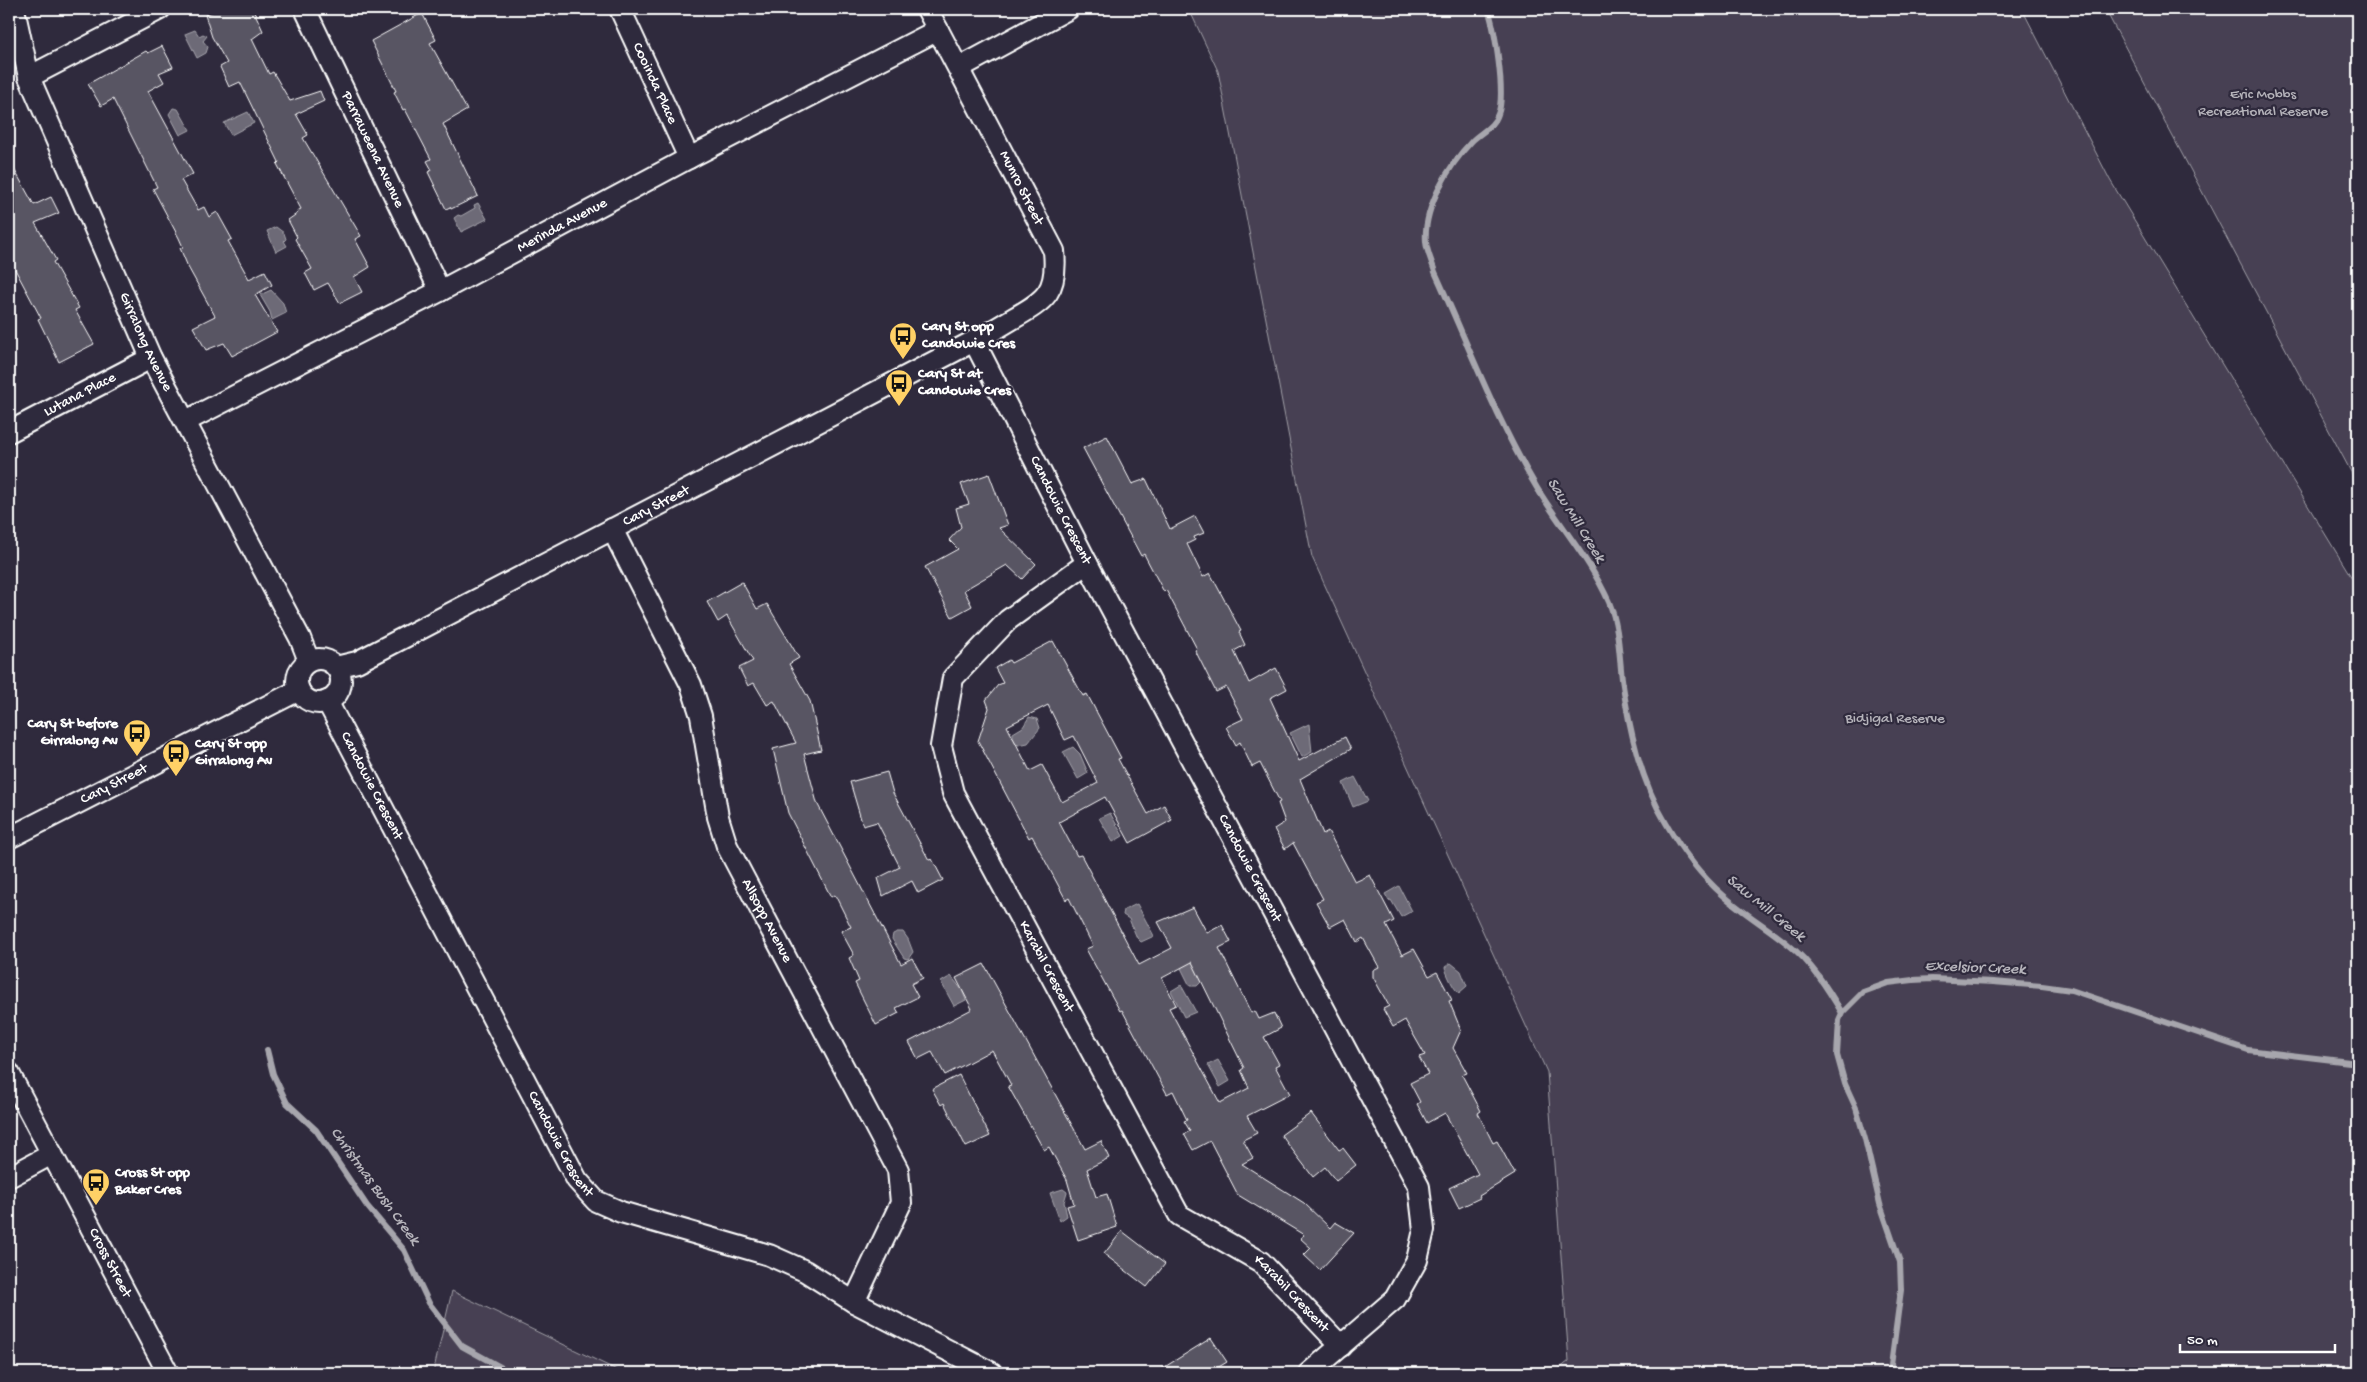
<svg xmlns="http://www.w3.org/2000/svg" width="2367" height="1382" viewBox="0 0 2367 1382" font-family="'Gochi Hand',sans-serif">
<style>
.green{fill:#464152;stroke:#a2a0a8}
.water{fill:#6d6a77;stroke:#a7a6ad}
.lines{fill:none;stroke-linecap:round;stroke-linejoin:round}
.stream{stroke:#a7a6ad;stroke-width:6}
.building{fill:#595564;stroke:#fff;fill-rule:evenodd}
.minor-casing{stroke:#fff;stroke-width:24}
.minor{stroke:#2f2a3d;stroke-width:20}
.labels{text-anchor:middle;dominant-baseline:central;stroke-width:4.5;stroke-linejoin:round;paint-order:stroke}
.street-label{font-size:15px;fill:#fff;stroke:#2f2a3d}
.park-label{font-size:15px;fill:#b5b3ba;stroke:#2f2a3d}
.poi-label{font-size:15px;font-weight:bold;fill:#fff;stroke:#2f2a3d;text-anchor:start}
.water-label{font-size:16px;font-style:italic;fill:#b6b4bb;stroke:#2f2a3d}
</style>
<rect width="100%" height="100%" fill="#2f2a3d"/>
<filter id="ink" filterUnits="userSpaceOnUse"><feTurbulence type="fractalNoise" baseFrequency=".02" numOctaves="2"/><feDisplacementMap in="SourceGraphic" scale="10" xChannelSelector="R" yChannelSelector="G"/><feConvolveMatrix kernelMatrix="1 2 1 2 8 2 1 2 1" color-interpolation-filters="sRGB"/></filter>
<g filter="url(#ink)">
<path class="green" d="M1189 9H2022L2110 180 2358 588V1373H1554L1569 1361 1547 1072 1312 557 1218 71Z
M2105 9H2358V485Z
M452 1291 623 1373H433Z"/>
<path class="water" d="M195 30 199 36 203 34 207 36 203 41 208 47 206 53 197 58 185 34Z
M173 108 178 109 190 130 180 135 169 114Z
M248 112 254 123 231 135 224 123Z
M478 203 487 219 461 232 454 218 458 215 461 216 475 208 474 205Z
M276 227 284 233 286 239 284 241 287 246 276 252 267 231Z
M271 290 283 303 286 313 272 320 270 312 260 295Z
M1029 717 1037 719 1040 728 1028 743 1018 745 1013 739V733L1023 727Z
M1309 724 1312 752 1302 757 1290 733Z
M1073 747 1080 754 1088 773 1078 779 1063 752Z
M1355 777 1368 801 1353 807 1343 783Z
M1110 813 1123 836 1113 842 1099 818Z
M1399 886 1412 911 1401 917 1391 900 1389 901 1385 894Z
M1137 904 1154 936 1141 942 1137 938 1129 919 1123 915 1124 910Z
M897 932H903L908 939 913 952 908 959 904 958 892 939 893 934Z
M1190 956 1203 980 1197 986H1190L1178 962Z
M1451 963 1461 971 1467 986 1459 993C1454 990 1446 973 1445 967Z
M951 976 962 990 966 1000 954 1006 941 982Z
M1181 985 1196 1012 1184 1017 1171 991Z
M1218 1060 1230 1081 1220 1087 1208 1065Z
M1063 1189 1067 1192 1064 1202 1067 1216 1060 1221 1050 1193Z"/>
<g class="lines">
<path class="stream" d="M1488 9C1495 29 1506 95 1498 114 1494 127 1481 132 1472 141 1449 165 1423 208 1426 242 1427 252 1432 262 1435 272 1468 344 1496 420 1537 488 1560 526 1591 561 1609 602 1619 626 1619 653 1622 679 1629 728 1640 780 1666 823 1681 849 1700 875 1723 895 1743 913 1767 927 1789 945 1811 962 1828 989 1842 1013
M267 1050 273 1074 287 1103 316 1130 367 1206 404 1250 429 1303 462 1346 511 1373
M1890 1373 1901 1290 1900 1262 1880 1204 1865 1139 1856 1108 1845 1084 1837 1055 1839 1020 1842 1013 1863 992 1888 983 1913 980 1932 979 1993 982 2042 986 2071 990 2248 1050 2358 1063"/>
</g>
<path class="building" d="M219 9H253L263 31 252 39 269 74 273 72 290 101 320 91 324 101 296 114 308 135 303 138 361 236 355 239 370 267 354 277 362 292 340 303 328 283 314 290 305 273 312 269 295 239 297 237 288 220 298 213 297 211 301 209 277 164 279 162 240 82 229 87 220 67 227 63 212 37 205 15Z
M422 13 436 40 430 43 467 110 443 124 478 196 451 209 450 207 446 209 428 172 432 170 427 161 431 159 405 109 403 110 394 92 396 91 371 41Z
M162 46 173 67 159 73 164 82 148 91 193 174 181 180 198 210 204 207 209 217 217 212 232 239 228 241 249 279 265 271 272 285 255 295 277 332 232 356 224 343 206 350 193 327 215 316 188 267 180 248 183 247 179 238 153 189 157 187 113 99 101 106 88 84 146 51 148 53Z
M9 160 34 205 51 197 59 213 35 223 56 260 53 262 79 308 75 310 94 344 59 362 38 319 41 318 9 258Z
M1107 436 1132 484 1146 479 1170 529 1195 516 1204 533 1194 537 1195 540 1187 544 1203 577 1210 573 1241 631 1239 632 1245 645 1234 651 1249 683 1276 668 1287 689 1270 698 1299 761 1345 737 1351 749 1300 779 1323 834 1328 831 1355 882 1370 875 1394 921 1386 925 1402 955 1414 949 1429 976 1437 972 1452 1000 1449 1001 1461 1030 1453 1048 1467 1073 1462 1075 1481 1111 1478 1113 1493 1143 1497 1141 1515 1174 1479 1196 1480 1198 1459 1208 1449 1188 1478 1174 1445 1113 1427 1123 1417 1104 1420 1102 1410 1083 1428 1074 1419 1057 1425 1055 1405 1020 1393 1027 1383 1009 1389 1006 1373 977V970L1379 967 1363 938 1357 942 1345 919 1330 927 1316 902 1323 899 1293 843 1285 849 1274 829 1285 822 1278 803 1280 802 1260 763 1252 767 1240 742 1236 745 1226 727 1243 719 1226 687 1216 692 1195 650 1197 649 1166 590 1164 592 1144 554 1141 556 1083 448Z
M989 474 1008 525 999 528 1036 564 1022 579 1007 565 964 590 972 606 952 617 925 567 958 549 949 540 961 527 956 508 969 504 961 484Z
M742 582 757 609 767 604 799 658 789 664 810 701 821 750 804 754 817 803 901 964 912 958 923 978 911 984 918 997 896 1008 899 1013 876 1025 855 983 859 981 849 958 854 955 841 931 851 927 835 895 831 897 788 813 773 749 796 743 774 701 767 705 754 683 748 686 739 668 753 661 727 616 718 622 707 602Z
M1053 641 1083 696 1087 694 1121 758 1118 759 1148 814 1164 805 1172 820 1130 843 1105 797 1059 822 1077 856 1081 855 1139 965 1172 948 1158 922 1193 907 1207 933 1222 925 1231 942 1219 948 1251 1013 1255 1011 1259 1019 1274 1013 1281 1028 1264 1037 1279 1064 1275 1066 1290 1094 1247 1116 1257 1133 1243 1140 1253 1158 1242 1164 1304 1203 1330 1228 1335 1222 1354 1233 1320 1270 1304 1255 1311 1248 1300 1238 1304 1235 1238 1195 1210 1141 1193 1150 1184 1134 1190 1131 1184 1121 1187 1120 1173 1091 1167 1094 1122 1010 1120 1011 1086 949 1093 946 1069 898 1066 900 1032 836 1029 838 978 741 989 708 986 700 998 685 1003 683 995 668 1009 660 1011 663ZM1048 705 1065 740 1074 736 1098 783 1062 802 1042 765 1030 771 1007 726ZM1192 962 1244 1068 1241 1070 1249 1088 1220 1103 1169 1008 1176 1005 1162 978Z
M887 772 893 793 929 860 932 859 943 880 918 893 912 881 883 896 878 878 900 867 877 822 863 826 850 782Z
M984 964 1085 1149 1101 1141 1109 1158 1087 1169 1096 1197 1107 1194 1117 1227 1078 1240 1067 1206 1074 1204 1067 1180 1049 1147 1044 1150 1008 1086 1011 1085 992 1050 945 1075 932 1052 918 1059 909 1042 972 1009 956 978Z
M959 1075 990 1136 966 1147 944 1103 941 1105 932 1089Z
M1311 1113 1339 1150 1343 1148 1356 1165 1336 1181 1325 1167 1313 1177 1281 1135Z
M1122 1231 1165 1264 1147 1287 1104 1254Z
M1211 1338 1227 1362 1209 1373H1155Z"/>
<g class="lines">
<g class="minor-casing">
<g id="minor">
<path id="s1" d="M14 9 29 77 151 358 300 638 309 661"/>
<path id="s2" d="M305 9 440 291"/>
<path id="s3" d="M620 9 689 158"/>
<path d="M959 68 1068 9"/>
<path d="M29 77 160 9"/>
<path id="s4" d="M974 341 1087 563 1419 1187 1424 1230 1417 1260 1395 1299 1309 1373"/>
<path id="s5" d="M186 421 440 291 689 158 938 30"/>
<path id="s6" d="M9 432 151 358"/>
<path id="s7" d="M612 529 691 685 701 716 718 817 727 846 898 1170 901 1203 854 1302"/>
<path id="s8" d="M1087 563 1008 620 953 678 941 746 953 793 1179 1215 1261 1262 1341 1346"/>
<circle cx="319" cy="681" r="22"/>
<path id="s9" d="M336 667 357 662 974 341C987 334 1001 326 1014 318 1046 300 1058 291 1054 251L927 9"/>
<path id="s10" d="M327 701 577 1180 596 1201 621 1212 769 1255 805 1271 854 1302 992 1373"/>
<path id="s11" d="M9 838 299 690"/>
<path id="s12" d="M9 1073 168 1373"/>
<path d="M9 1177 52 1154"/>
</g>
</g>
<use href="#minor" class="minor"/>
</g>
</g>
<defs>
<g id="bus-pin" transform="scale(1.4375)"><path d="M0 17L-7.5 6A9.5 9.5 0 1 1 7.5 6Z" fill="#ffd166" stroke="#2f2a3d"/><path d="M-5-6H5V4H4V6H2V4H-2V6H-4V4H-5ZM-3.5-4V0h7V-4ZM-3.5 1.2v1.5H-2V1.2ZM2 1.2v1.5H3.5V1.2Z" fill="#111"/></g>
</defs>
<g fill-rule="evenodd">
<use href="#bus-pin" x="903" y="336"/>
<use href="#bus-pin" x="899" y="383"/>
<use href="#bus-pin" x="137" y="733"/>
<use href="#bus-pin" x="176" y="753"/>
<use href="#bus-pin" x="96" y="1182"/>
</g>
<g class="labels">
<g class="street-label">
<text stroke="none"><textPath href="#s3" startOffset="82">Cooinda Place</textPath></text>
<text stroke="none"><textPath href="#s2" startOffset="156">Parraweena Avenue</textPath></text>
<text transform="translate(1021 188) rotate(63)">Munro Street</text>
<text stroke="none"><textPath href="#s5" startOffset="424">Merinda Avenue</textPath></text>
<text stroke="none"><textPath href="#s1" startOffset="359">Girralong Avenue</textPath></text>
<text stroke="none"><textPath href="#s6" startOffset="80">Lutana Place</textPath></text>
<text stroke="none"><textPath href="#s9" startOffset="359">Cary Street</textPath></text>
<text stroke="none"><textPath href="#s4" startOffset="190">Candowie Crescent</textPath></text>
<text stroke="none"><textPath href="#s11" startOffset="118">Cary Street</textPath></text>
<text stroke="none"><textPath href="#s10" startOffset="96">Candowie Crescent</textPath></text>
<text stroke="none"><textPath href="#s4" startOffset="595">Candowie Crescent</textPath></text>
<text stroke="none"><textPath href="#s7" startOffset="425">Allsopp Avenue</textPath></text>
<text stroke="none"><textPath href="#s8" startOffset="492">Karabil Crescent</textPath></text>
<text stroke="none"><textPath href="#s10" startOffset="501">Candowie Crescent</textPath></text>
<text stroke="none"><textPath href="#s12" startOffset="215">Cross Street</textPath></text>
<text stroke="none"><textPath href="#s8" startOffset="912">Karabil Crescent</textPath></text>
</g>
<g class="park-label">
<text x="2263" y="95">Eric Mobbs<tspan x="2263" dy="17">Recreational Reserve</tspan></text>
<text x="1895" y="719">Bidjigal Reserve</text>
</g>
<g class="poi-label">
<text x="922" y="327">Cary St opp<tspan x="922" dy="17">Candowie Cres</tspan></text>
<text x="918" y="374">Cary St at<tspan x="918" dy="17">Candowie Cres</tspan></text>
<text x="118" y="724" text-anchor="end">Cary St before<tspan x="118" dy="17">Girralong Av</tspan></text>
<text x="195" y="744">Cary St opp<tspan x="195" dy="17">Girralong Av</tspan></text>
<text x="115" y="1173">Cross St opp<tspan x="115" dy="17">Baker Cres</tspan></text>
</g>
<g class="water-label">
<text transform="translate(1575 521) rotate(58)">Saw Mill Creek</text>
<text transform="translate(1765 909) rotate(39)">Saw Mill Creek</text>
<text transform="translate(1975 969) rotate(2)">Excelsior Creek</text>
<text transform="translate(374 1187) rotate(54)">Christmas Bush Creek</text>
</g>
</g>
<rect width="2367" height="1382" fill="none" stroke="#2f2a3d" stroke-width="30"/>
<rect x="15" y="15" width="2337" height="1352" fill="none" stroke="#fff" stroke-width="2" filter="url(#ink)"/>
<path d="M2180 1344v8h155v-8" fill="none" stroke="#ffffff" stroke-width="2.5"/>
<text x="2187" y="1344" font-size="15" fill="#ffffff" stroke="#2f2a3d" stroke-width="4" paint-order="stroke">50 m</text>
</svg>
